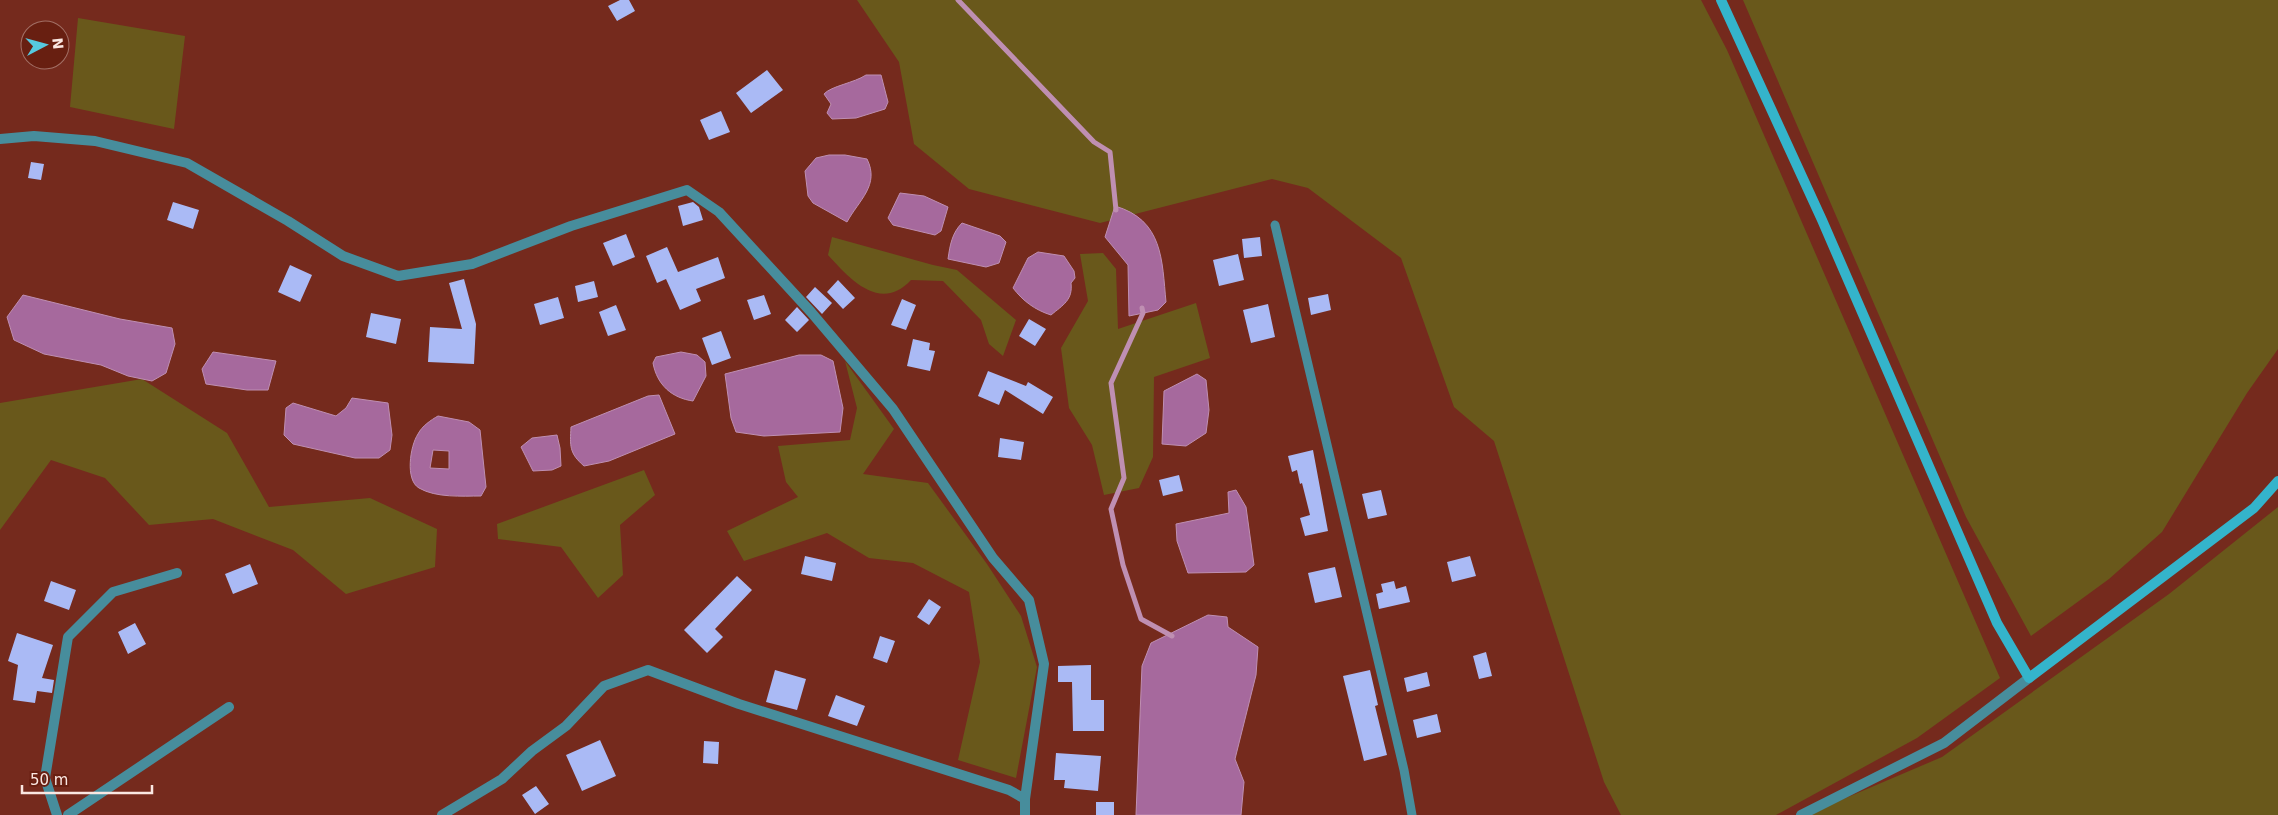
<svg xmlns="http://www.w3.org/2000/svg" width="2278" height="815" viewBox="0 0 2278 815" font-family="'DejaVu Sans',sans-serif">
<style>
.green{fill:#69581b}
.water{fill:#a6699d;stroke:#bf8fb2;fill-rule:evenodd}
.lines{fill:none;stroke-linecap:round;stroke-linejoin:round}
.stream{stroke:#bf8fb2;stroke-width:5}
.building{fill:#aabaf5}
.lane{stroke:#478d9c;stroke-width:9}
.street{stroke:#478d9c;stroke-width:10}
.secondary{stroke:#34b4cb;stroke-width:10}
</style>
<rect width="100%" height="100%" fill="#752a1d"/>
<path class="green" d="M857 0H1701L1727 50 2000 678 1917 738 1776 815H1621L1604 782 1494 441 1454 407 1401 258 1308 188 1272 179 1100 223 969 189 914 144 899 62Z
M1743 0H2278V349L2247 393 2162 532 2109 579 2031 636 1966 517Z
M78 18 185 36 174 129 70 107Z
M832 237 933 265 957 270 1016 320 1003 356 989 344 981 320 943 281 911 280C880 313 850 279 828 255Z
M1103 253 1116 269 1118 329 1196 303 1210 358 1154 377 1153 457 1139 488 1104 495 1092 445 1069 408 1061 348 1088 301 1080 254Z
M845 361 894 429 863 474 928 483 987 564 1021 616 1037 667 1016 778 958 760 980 662 969 592 913 563 869 558 827 533 744 561 727 531 798 497 786 482 778 446 850 440 857 408Z
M142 379 227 433 269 507 370 498 437 529 435 567 346 594 293 550 213 519 149 525 105 478 51 460 0 530V403Z
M644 470 655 495 620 525 623 575 598 598 561 547 498 539 497 524Z
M2278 507V815H1806L1942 757 2169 594Z"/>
<path class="water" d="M866 75H881L888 102 885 109 856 118 832 119 827 113 831 104 824 94C831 86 854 83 866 75Z
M829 155H845L867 159C880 185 859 200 847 222L813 203 808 196 805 171 816 158Z
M900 193 924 196 948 207 941 231 935 235 893 225 888 218Z
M1115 206C1163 220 1162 260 1166 302L1158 310 1129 316 1128 265 1105 237Z
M962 223 1000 236 1006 242 999 263 986 267 948 259C950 245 952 233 962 223Z
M1038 252 1064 256 1074 271 1075 278 1071 283C1073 300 1063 305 1051 315 1035 310 1023 301 1013 288L1028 258Z
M23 295 120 319 172 328 175 344 166 373 152 381 128 376 101 365 44 354 14 340 7 317Z
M213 352 276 361 268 390H247L206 384 202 369Z
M681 352 697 355 705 362 706 376 693 401C672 398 657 385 653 363L656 357Z
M799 355H821L833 361 843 408 840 432 764 436 736 432 731 418 725 374Z
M1197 374 1206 380 1209 410 1206 433 1186 446 1162 444 1164 391Z
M659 395 675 434 609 461 584 466C569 453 570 446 571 427L648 396Z
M352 398 388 403 392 435 390 450 379 458H355L293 444 284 435 286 408 293 403 336 416 346 408Z
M438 416 469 422 480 430 486 487 481 496C462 496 436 498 419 488 405 480 410 446 418 434 422 426 431 420 438 416ZM433 450 449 451V469L430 468Z
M557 435 560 448 561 466 552 470 533 471 521 447 532 438Z
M1236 490 1246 507 1254 565 1246 572 1188 573 1177 541 1176 524 1229 513 1228 492Z
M1208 615 1227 617 1228 627 1258 647 1256 675 1235 759 1244 782 1241 815H1136L1142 666 1151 643Z"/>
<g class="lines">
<path class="stream" d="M958 0 1094 142 1110 152 1116 210
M1142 308 1143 313 1111 383 1124 478 1111 509 1123 565 1141 619 1172 636"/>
</g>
<path class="building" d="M620 0H629L635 11 617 21 608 6Z
M767 70 783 90 751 113 736 93Z
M721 111 730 132 709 140 700 120Z
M31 162 44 164 41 180 28 178Z
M173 202 199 210 193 229 167 220Z
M693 202 699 207 703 220 683 226 678 206Z
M626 234 635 257 613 266 603 243Z
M1260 237 1262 256 1244 258 1242 239Z
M667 247 678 272 718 257 725 278 696 289 701 301 680 310 666 279 657 283 646 256Z
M1238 254 1244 280 1219 286 1213 260Z
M290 265 312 275 300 302 278 292Z
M464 279 476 324 474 364 428 362 430 327 462 329 449 283Z
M838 280 855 298 843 309 827 292Z
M594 281 598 297 578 302 575 286Z
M815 287 832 303 822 314 806 297Z
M1328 294 1331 310 1311 315 1308 298Z
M764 295 771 314 754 320 747 300Z
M558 297 564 318 540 325 534 304Z
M902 299 916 305 906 330 891 325Z
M1268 304 1275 337 1251 343 1243 310Z
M616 305 626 330 608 336 599 312Z
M797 307 809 320 797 332 785 320Z
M371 313 401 319 396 344 366 337Z
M1029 319 1046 329 1035 346 1019 336Z
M721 331 731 358 712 365 702 338Z
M913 339 930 343 929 350 935 351 930 371 907 366Z
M988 371 1026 386 1028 382 1053 397 1043 414 1005 390 999 405 978 396Z
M1000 438 1024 442 1021 460 998 457Z
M1313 450 1328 531 1305 536 1300 518 1310 515 1302 483 1300 484 1297 470 1292 472 1288 456Z
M1179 475 1183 491 1163 496 1159 480Z
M1381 490 1387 515 1368 519 1362 494Z
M805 556 836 563 832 581 801 574Z
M1470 556 1476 576 1452 582 1447 562Z
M250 564 258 584 233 594 225 574Z
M1335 567 1342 597 1315 603 1308 573Z
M737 576 752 590 715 629 723 637 707 653 684 630Z
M51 581 76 590 69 610 44 601Z
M1394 581 1396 589 1406 586 1410 602 1379 609 1376 594 1383 592 1381 584Z
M929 599 941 607 929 625 917 617Z
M135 623 146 644 128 654 118 632Z
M17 633 53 645 42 678 54 680 52 693 37 691 35 703 13 700 18 665 8 661Z
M880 636 895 641 887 663 873 658Z
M1486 652 1492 676 1479 679 1473 656Z
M1091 665V700H1104V731H1073L1072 682H1058V666Z
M775 670 806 679 797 710 766 702Z
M1370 670 1378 705 1375 706 1387 755 1364 761 1343 676Z
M1427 672 1430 686 1407 692 1404 678Z
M836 695 865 706 857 726 828 716Z
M1437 714 1441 732 1417 738 1413 720Z
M600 740 616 776 582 791 566 755Z
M704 741 719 742 718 764 703 763Z
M1056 753 1101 756 1098 791 1064 788 1065 780H1054Z
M536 786 549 804 535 814 522 795Z
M1096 802H1114V815H1096Z"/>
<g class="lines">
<path class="lane" d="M1275 225 1404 770 1412 815"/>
<path class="street" d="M0 139 34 136 95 141 187 163 288 221 343 256 398 276 472 264 571 226 687 190 719 212 811 312 893 409 993 558 1029 600 1044 664 1025 799V815
M57 815 45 778 68 637 113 592 177 573
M68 815 229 707
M442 815 502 779 532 751 566 726 604 686 648 670 739 704 1009 790 1025 799
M1801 815 1944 743 2029 678"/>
<path class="secondary" d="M1721 0 1822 220 1997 623 2029 678 2254 508 2278 481"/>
</g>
<g transform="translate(45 45) rotate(84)"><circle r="24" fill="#681f11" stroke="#a26f65"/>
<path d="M0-4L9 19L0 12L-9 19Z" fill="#56c9e0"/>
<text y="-8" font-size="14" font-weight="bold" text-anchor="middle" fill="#fae7e2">N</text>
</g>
<path d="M22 785v8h130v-8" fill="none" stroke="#fae7e2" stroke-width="2.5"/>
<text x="30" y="785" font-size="15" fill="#fae7e2" stroke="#681f11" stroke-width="4" paint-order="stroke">50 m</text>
</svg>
